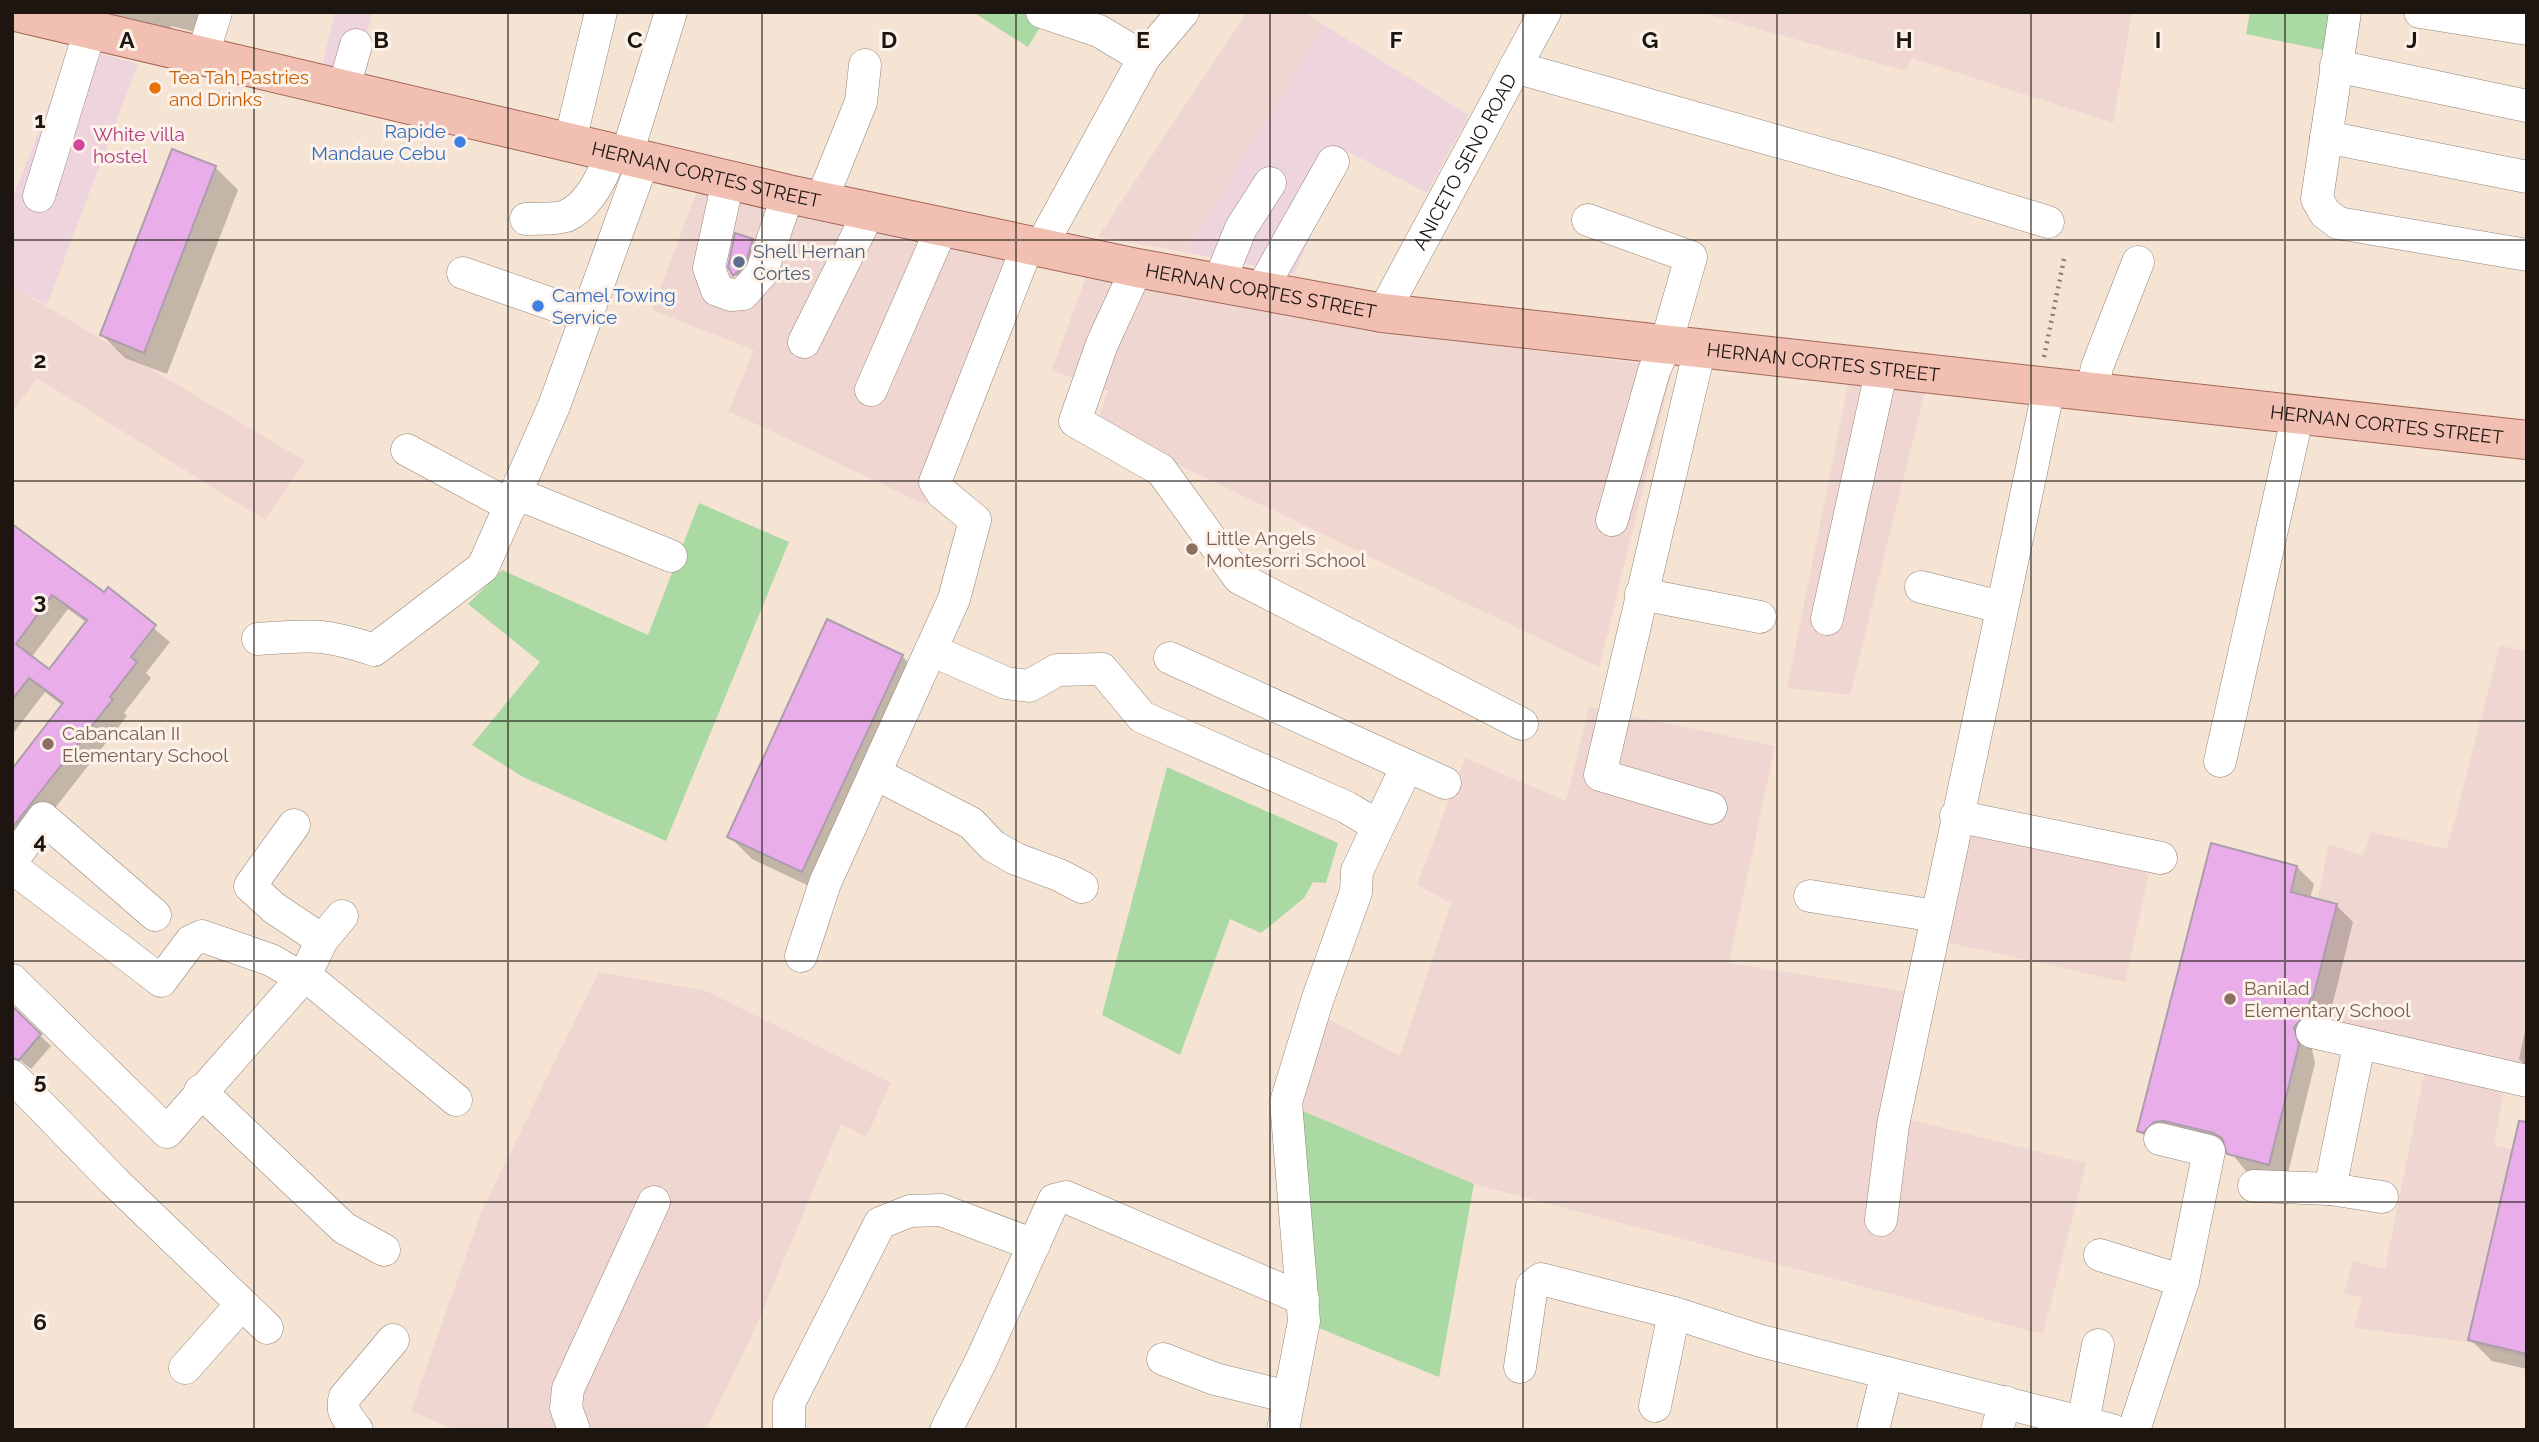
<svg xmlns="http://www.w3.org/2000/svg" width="2539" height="1442" viewBox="0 0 2539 1442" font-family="Raleway,sans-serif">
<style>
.commercial{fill:#eed5dd}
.industrial{fill:#f0d6d1}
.green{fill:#abd9a3}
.shadow{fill:#0003;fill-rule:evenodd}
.building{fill:#e9aee9;stroke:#ac9dac;stroke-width:2;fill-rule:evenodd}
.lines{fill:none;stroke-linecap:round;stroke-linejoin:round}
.minor-casing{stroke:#948476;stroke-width:33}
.major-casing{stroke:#a26859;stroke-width:40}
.path{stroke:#8b7e74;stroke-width:4.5;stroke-dasharray:2 5;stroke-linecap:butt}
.minor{stroke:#fff;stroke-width:32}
.major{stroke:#f2bfb3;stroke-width:38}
.grid{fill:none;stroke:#1c1510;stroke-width:2;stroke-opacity:0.55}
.food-dot{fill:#e8710a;stroke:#fcf2e9;stroke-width:2.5}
.shop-dot{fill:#3f7fe0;stroke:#fcf2e9;stroke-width:2.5}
.hotel-dot{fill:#d1479c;stroke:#fcf2e9;stroke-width:2.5}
.service-dot{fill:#5c6f8a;stroke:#fcf2e9;stroke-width:2.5}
.education-dot{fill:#8d6e63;stroke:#fcf2e9;stroke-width:2.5}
.labels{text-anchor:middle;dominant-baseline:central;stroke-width:6;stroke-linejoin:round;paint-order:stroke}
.food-label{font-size:19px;fill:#c56008;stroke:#fcf2e9;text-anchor:start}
.shop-label{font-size:19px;fill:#366cbe;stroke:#fcf2e9;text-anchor:end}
.hotel-label{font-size:19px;fill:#b23c85;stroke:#fcf2e9;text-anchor:start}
.street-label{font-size:19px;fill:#1c1510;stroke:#fcf2e9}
.service-label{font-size:19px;fill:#4e5e75;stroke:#fcf2e9;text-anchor:start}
.education-label{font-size:19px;fill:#785e54;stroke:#fcf2e9;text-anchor:start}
.grid-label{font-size:23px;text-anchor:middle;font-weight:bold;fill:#1c1510;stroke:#fcf2e9;stroke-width:6;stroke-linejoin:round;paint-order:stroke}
</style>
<rect width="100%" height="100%" fill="#f5e3d4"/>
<path class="commercial" d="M335 12H372L356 75 321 69Z
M1324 25 1469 115 1427 193 1347 151 1294 274 1185 252Z
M73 46 138 64 47 305 12 286V199Z"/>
<path class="industrial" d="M1247 12H1304L1324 25 1185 252 1098 237Z
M1700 12H2132L2113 123 1912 58 1906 71Z
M697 191 1012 259 926 505 729 411 754 350 652 310Z
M1087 274 1146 289 1364 330 1673 367 1599 667 1096 425 1108 391 1052 370Z
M12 286 305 461 265 520 37 378 12 413Z
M1849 381 1925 391 1850 695 1787 688Z
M2500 646 2527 651V1075L2293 1020 2329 844 2363 856 2370 832 2447 849Z
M1589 707 1775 746 1729 963 1909 992 1882 1113 2086 1163 2043 1334 1474 1184 1296 1108 1309 1009 1400 1056 1451 903 1417 885 1465 758 1566 801Z
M1965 832 2149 873 2125 982 1942 941Z
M599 972 706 991 891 1083 866 1137 841 1124 754 1331 706 1430H456L411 1411 482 1210Z
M2425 1070 2505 1085 2494 1145 2527 1153V1358L2462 1341 2354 1328 2362 1298 2344 1293 2353 1261 2385 1269Z"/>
<path class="green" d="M973 12H1049L1028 47Z
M2250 12H2330L2323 50 2246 34Z
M699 503 789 542 666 841 523 777 472 745 540 662 468 604 502 570 648 635Z
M1167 767 1338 843 1326 883 1313 882 1304 898 1261 933 1230 919 1180 1055 1102 1015Z
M1296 1108 1474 1184 1439 1377 1309 1324Z"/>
<path class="shadow" d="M98 12H227L212 36 171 26 170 31Z
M215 167 238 190 167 374 125 358 102 335Z
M752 241 757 246 749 270 740 280 730 266Z
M12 527 105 595 109 590 170 642 146 673 151 678 124 713 127 716 12 863V771L63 706 45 692 12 735ZM68 609 87 623 49 671 31 658Z
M902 656 925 679 826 894 752 859 729 836Z
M2297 867 2314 884 2310 899 2336 905 2353 922 2330 1014 2328 1013 2323 1032 2311 1045 2315 1063 2286 1181 2246 1171 2227 1148 2182 1138 2156 1148 2139 1130Z
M12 1009 51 1046 31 1069 12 1053Z
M2527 1022V1067L2519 1059Z
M2527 1159V1369L2492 1361 2470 1339Z"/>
<path class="building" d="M172 149 216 166 144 353 100 335Z
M735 233 753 239 745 265 733 276 728 267Z
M12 524 104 592 108 587 156 625 131 657 137 662 110 697 113 699 12 828V769L63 703 29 678 12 700ZM52 595 87 620 49 669 16 644Z
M827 619 903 655 802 872 727 837Z
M2211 843 2297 866 2291 892 2337 904 2313 998 2311 997 2306 1015 2294 1027 2299 1045 2269 1165 2227 1154 2222 1138 2213 1133 2164 1121 2154 1122 2143 1133 2137 1131Z
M12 1006 41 1034 19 1060 12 1058Z
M2519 1121 2527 1122V1354L2468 1340Z"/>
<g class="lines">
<g class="minor-casing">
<g id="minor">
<path d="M1042 12 1099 31 1144 58"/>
<path d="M2345 12 2317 199 2325 213 2338 223 2527 255"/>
<path d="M2420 12 2527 29"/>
<path d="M202 58 216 12"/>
<path d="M2336 66 2527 106"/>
<path d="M1515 67 1886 172 2048 222"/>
<path d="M343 91 356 45"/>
<path d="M2326 137 2527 177"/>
<path d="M569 145 601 12"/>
<path d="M626 157 671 12"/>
<path d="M728 181 709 268 717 290 731 295 743 294 761 274 788 194"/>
<path d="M39 196 90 30"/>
<path d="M821 201 861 102 865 65"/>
<path d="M526 219C538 218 555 220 566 216 589 206 603 176 611 154"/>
<path d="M1588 220 1691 257 1666 344 1654 371 1612 520"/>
<path d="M1040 248 1144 58 1183 12"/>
<path d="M1137 268 1102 344 1075 421 1161 470 1239 578 1522 724"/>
<path d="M463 273 586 316"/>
<path d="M1219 282 1241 228 1270 183"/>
<path d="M1261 290 1333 162"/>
<path id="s1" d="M1383 313 1545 12"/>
<path d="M804 342 869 212"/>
<path d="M1700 348 1600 775 1711 808"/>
<path d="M871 390 942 227"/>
<path d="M2092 392 2097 367 2138 262"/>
<path d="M407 450 511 506"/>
<path d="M518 494 671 556"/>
<path d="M1921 587 2001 607"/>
<path d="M1641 594 1760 617"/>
<path d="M1827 619 1882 368"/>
<path d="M258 639C309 635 324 633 374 650L483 567 554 406 643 161"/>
<path d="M931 650 1006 683 1029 686 1057 670 1102 669 1142 717 1346 807 1378 826"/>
<path d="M1170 658 1445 783"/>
<path d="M2220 761 2298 414"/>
<path d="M876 774 971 823 993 846 1016 859 1059 875 1082 887"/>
<path d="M1956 816 2161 858"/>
<path d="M294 825 250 886 274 908 322 940"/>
<path d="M12 861 43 818 155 915"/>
<path d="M12 867 161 981 191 941 202 936 271 960 295 974 305 975 456 1100"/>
<path d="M1810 896 1936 916"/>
<path d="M801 956 825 883 954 599 975 520 942 493 935 482 1028 245"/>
<path d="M12 980 167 1132 305 975 322 940 342 916"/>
<path d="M2312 1032 2527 1081"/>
<path d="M12 1076 114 1181 267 1328"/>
<path d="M200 1091 344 1228 384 1250"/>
<path d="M2254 1186 2330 1189 2382 1197"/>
<path d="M2330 1189 2359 1045"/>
<path d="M1881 1220 1893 1125 2049 387"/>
<path d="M2100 1255 2183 1281"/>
<path d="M1163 1359 1215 1379 1289 1397"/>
<path d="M1520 1367 1532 1286 1541 1279 1674 1313 1761 1341 2112 1430"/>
<path d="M185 1368 241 1305"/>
<path d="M1655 1406 1674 1313"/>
<path d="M2083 1422 2098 1345"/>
<path d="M357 1430C348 1418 340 1411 345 1397L393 1340"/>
<path d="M574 1430 566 1408 568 1389 654 1202"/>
<path d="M789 1430V1403L880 1223 910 1211 941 1210 1034 1245"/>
<path d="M946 1430 981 1361 1054 1200 1066 1197 1303 1299"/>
<path d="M1283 1430 1304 1321 1286 1102 1318 998 1356 892 1357 871 1407 766"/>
<path d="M1873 1430 1887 1373"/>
<path d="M1997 1430 2005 1402"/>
<path d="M2134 1430 2183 1281 2209 1151 2160 1139"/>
</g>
</g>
<g class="major-casing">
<g id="major">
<path id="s2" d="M16 12 788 194 1137 268 1383 313 2527 440"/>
</g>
</g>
<path class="path" d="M2044 357 2064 259"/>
<use href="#minor" class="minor"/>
<use href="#major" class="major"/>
</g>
<path class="grid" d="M254 12V1430M508 12V1430M762 12V1430M1016 12V1430M1270 12V1430M1523 12V1430M1777 12V1430M2031 12V1430M2285 12V1430M12 240H2527M12 481H2527M12 721H2527M12 961H2527M12 1202H2527"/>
<circle class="food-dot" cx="155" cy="88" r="7"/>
<g class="shop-dot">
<circle cx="460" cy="142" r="7"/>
<circle cx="538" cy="306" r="7"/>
</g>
<circle class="hotel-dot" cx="79" cy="145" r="7"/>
<circle class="service-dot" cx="739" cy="262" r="7"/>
<g class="education-dot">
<circle cx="1192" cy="549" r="7"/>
<circle cx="48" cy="744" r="7"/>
<circle cx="2230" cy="999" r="7"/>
</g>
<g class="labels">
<g class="food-label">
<text x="169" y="77">Tea Tah Pastries<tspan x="169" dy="22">and Drinks</tspan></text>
</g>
<g class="shop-label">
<text x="446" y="131">Rapide<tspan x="446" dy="22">Mandaue Cebu</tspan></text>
<text x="552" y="295" text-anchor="start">Camel Towing<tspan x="552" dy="22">Service</tspan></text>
</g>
<g class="hotel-label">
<text x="93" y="134">White villa<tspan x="93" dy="22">hostel</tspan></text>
</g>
<g class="street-label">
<text stroke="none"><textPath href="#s1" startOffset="172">ANICETO SENO ROAD</textPath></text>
<text stroke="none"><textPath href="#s2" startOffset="709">HERNAN CORTES STREET</textPath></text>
<text stroke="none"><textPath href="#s2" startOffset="1276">HERNAN CORTES STREET</textPath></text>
<text stroke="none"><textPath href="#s2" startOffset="1843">HERNAN CORTES STREET</textPath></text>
<text stroke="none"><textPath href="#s2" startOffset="2410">HERNAN CORTES STREET</textPath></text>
</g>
<g class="service-label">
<text x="753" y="251">Shell Hernan<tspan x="753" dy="22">Cortes</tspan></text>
</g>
<g class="education-label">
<text x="1206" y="538">Little Angels<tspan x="1206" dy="22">Montesorri School</tspan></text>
<text x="62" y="733">Cabancalan II<tspan x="62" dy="22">Elementary School</tspan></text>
<text x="2244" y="988">Banilad<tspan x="2244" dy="22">Elementary School</tspan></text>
</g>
</g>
<g class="grid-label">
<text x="127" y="48">A</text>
<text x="381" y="48">B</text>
<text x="635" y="48">C</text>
<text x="889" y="48">D</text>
<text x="1143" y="48">E</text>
<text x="1396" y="48">F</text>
<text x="1650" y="48">G</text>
<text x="1904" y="48">H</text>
<text x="2158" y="48">I</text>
<text x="2412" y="48">J</text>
<text x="40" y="128">1</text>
<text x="40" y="368">2</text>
<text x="40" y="609">3</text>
<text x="40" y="849">4</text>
<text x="40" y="1089">5</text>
<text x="40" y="1330">6</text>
</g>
<rect width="2539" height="1442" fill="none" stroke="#1c1510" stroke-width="28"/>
</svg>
